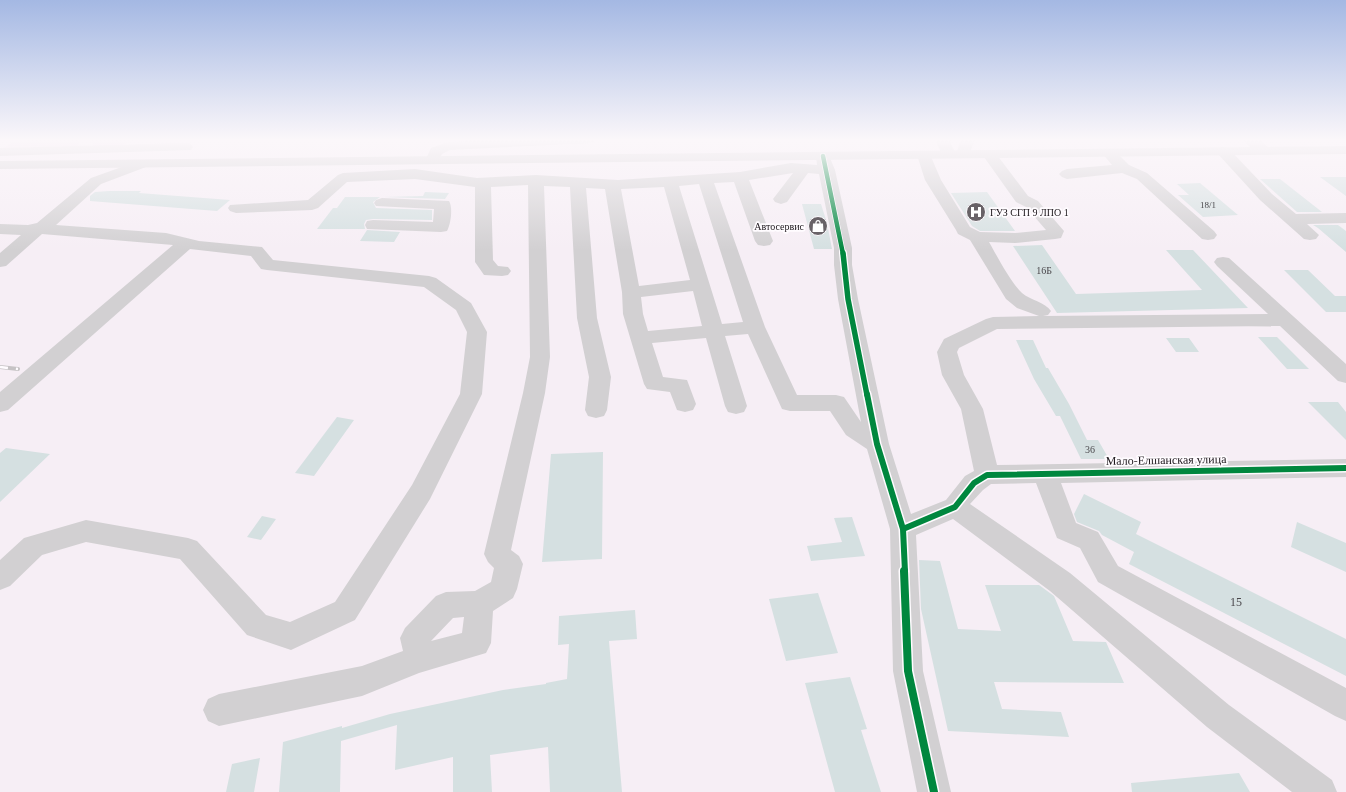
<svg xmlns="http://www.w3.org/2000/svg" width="1346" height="792" viewBox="0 0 1346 792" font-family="'Times New Roman',serif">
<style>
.green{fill:#edd9eb}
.building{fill:#d5e0e1}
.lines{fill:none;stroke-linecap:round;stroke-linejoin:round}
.minor{fill:#d2d0d2;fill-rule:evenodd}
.major{fill:#d2d0d2;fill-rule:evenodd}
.rail-casing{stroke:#c6c3c5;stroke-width:4}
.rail{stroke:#fffcff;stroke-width:2.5;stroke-dasharray:8;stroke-linecap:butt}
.cycleway-far3-casing{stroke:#fffcff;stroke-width:6}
.cycleway-far2-casing{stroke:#fffcff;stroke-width:8}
.cycleway-far1-casing{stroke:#fffcff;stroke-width:9}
.cycleway-casing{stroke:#fffcff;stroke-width:11}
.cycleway-far3{stroke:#00873e;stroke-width:4.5}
.cycleway-far2{stroke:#00873e;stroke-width:5.5}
.cycleway-far1{stroke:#00873e;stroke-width:6}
.cycleway{stroke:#00873e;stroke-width:8}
.labels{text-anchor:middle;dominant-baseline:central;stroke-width:3.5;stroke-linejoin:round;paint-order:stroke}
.far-number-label{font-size:9px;fill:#4a484c}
.far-poi-label{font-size:10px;fill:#1c161b;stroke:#fffcff;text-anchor:start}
.number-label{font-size:10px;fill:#4a484c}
.street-label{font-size:12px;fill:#1c161b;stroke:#fffcff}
.near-number-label{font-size:12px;fill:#4a484c}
</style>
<rect width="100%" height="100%" fill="#f6eef5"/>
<path class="green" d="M40 139H78L79 145 76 148H4L13 142Z
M92 139H135L119 147 93 146Z"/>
<path class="building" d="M1320 177H1346V196Z
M1260 179H1280L1322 212H1297Z
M1200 183 1238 215 1203 217 1178 195H1189L1177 184Z
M109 191H141L139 193 230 200 217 211 90 201V196L95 192Z
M425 192 449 193 445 199 384 197 423 196Z
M987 192 1015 231H980L972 226 951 193Z
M345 197H380L373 202 376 208 432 210V220L373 219 366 220 364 224 365 229H317L333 208H337Z
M802 204H821L827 223 832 249H814Z
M1313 225H1338L1346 231V252L1318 228Z
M367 230 400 232 394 242 360 241Z
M1042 245 1076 294 1202 290 1166 250H1193L1248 308 1057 313 1013 246Z
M1284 270H1308L1335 296H1346V312H1326Z
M1258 337H1277L1309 369H1287Z
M1166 338H1189L1199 352H1176Z
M1016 340H1033L1046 368H1048L1069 404 1087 440H1098L1109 459H1081L1060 416H1056L1034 379Z
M1308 402H1338L1346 412V440Z
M337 417 354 420 314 476 295 473Z
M6 448 50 454 0 502V453Z
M603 452 602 559 542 562 551 454Z
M1084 494 1141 522 1136 534 1346 639V676L1129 564 1134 552 1102 535 1099 531 1077 522 1074 514Z
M262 516 276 519 261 540 247 537Z
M852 517 865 556 811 561 807 546 842 542 834 518Z
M1297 522 1346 543V572L1291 547Z
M919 560 940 561 958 629 1001 631 985 585H1039L1054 596 1073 641 1106 642 1124 683 994 682 1002 709 1061 712 1069 737 948 731 921 609Z
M818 593 838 653 786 661 769 599Z
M635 610 637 639 609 641 622 792H550L548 747 490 755 492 792H453V757L395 770 397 725 341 741 340 792H279L283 742 342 726V728L390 714 503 690 546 684V683L567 679 569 644 558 645 559 616Z
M850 677 867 729 861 730 881 792H835L805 683Z
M260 758 254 792H226L232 764Z
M1239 773 1250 792H1132L1131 783Z"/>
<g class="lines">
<path class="minor" d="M496 139H598L591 143 450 150 442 154 437 164H427L425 161 431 148 448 142Z
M938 139H952L950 142 956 154 961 139H975L968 158H958L956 155 954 158H944L936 142Z
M1243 139H1259L1272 151 1270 154C1260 157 1249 148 1243 139Z
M186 143 191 144 193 147 191 150 0 156V148Z
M1223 147 1228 148 1272 194 1296 214 1346 213V223L1307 224 1319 235 1316 239 1310 240 1304 239 1260 200 1218 154 1216 151 1218 148Z
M1109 149 1114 150 1129 165 1147 173 1214 231 1217 235 1214 239 1208 240 1202 239 1137 179 1122 173 1067 179 1062 177 1059 174 1062 171 1067 169 1112 165 1102 153 1104 150Z
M989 150 994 151 1028 196 1038 201 1064 231 1061 238 1055 239 1015 243 989 242C997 256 1011 283 1022 293 1030 300 1045 302 1051 311L1048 315 1043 316 1268 314 1217 266 1214 262 1217 258 1223 257 1229 258 1346 364V383L1338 381 1280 326 997 329 959 348 957 352 964 375 983 409 997 465 1346 459V477L1061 483 1076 523 1098 532 1118 566 1346 688V721L1335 716 1098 582 1080 548 1057 538 1036 483 991 484 983 490 970 504 1070 573 1229 705 1332 780 1337 792H1292L1207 727 1050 591 953 519 916 535 923 671 951 792H917L893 671 890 529 867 449 846 435 830 411H790L782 409 748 334 725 336 747 406 744 412 736 414 728 412 725 406 706 338 652 343 663 377 687 380 696 404 693 410 685 412 677 410 670 392 647 389 644 384 623 314 622 292 605 189 586 188 597 318 611 377 607 410 604 416 596 418 588 416 585 410 589 377 577 318 570 187 544 186 550 357 545 393 511 550 519 556 523 564 517 589 513 598 493 611 491 643 486 653 419 673 362 696 219 726 208 721 203 710 208 699 219 694 362 666 403 651 400 638 405 628 436 596 446 592 475 591 491 582 494 568 488 562 484 554 523 393 530 357 528 185 491 187 493 260 498 266 508 267 511 271 508 275 502 276 484 275 475 262V187L415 179 347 182 318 208 312 210 236 213 230 211 228 208 230 205 308 200 338 175 343 173 415 169 477 178 536 175 618 180 740 172 791 163 817 165 816 156 818 153H828L835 170 852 248V265L858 299 889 444 911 514 946 500 965 476 974 471 961 409 942 375 937 352 944 339 986 319 993 317 1039 316 1017 308 1006 299 970 240 958 234 956 230 925 180 917 155 919 152H929L941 180 970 227 980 232 1015 233 1046 230 1026 207 1016 202 984 157 982 154 984 151ZM793 173 773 199 775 202 781 204 787 202 808 173 819 174 834 248V265L838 299 861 422 844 397 836 395H797L765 327 714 183 734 182 755 241 758 245 764 246 770 245 773 241 749 180ZM699 184 743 322 722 324 679 186ZM664 187 690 280 639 286 621 189ZM693 291 702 326 648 331 643 314 641 297ZM464 617 462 633 431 641 453 618Z
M141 160 146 161 148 164 146 167 101 184 56 225 166 233 199 241 262 247 273 260 429 276 436 278 471 303 487 332 482 394 430 499 355 620 291 650 247 635 180 559 86 542 42 555 10 586 0 590V560L24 538 86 520 188 538 197 541 266 615 290 622 335 602 412 485 460 394 467 332 456 310 424 287 267 270 261 269 251 256 190 249 8 410 0 412V392L173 245 42 234 6 266 0 267V253L21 235 0 234V224L28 225 37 223 91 178Z
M382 198 449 201C453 207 451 224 447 231L441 232 367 229 365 225 367 221 373 220 433 222 434 209 376 206 374 203 376 200Z"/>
<path class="major" d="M1346 146V154L0 169V161Z"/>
<g class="rail-casing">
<path id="rail" d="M0 367 18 369"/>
</g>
<use href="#rail" class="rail"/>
<g class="cycleway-far3-casing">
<path id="cycleway-far3" d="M823 156 843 254"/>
</g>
<g class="cycleway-far2-casing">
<path id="cycleway-far2" d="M843 253 848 299 867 395"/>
</g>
<g class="cycleway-far1-casing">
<path id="cycleway-far1" d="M867 394 877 444 903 529 905 572
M903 529 955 507 974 483 987 475 1346 468"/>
</g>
<g class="cycleway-casing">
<path id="cycleway" d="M904 571 908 671 934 792"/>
</g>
<use href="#cycleway-far3" class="cycleway-far3"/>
<use href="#cycleway-far2" class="cycleway-far2"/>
<use href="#cycleway-far1" class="cycleway-far1"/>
<use href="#cycleway" class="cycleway"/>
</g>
<linearGradient id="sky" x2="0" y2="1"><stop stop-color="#a4b8e3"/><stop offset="0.56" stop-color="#fbf7fa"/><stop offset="1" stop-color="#fbf7fa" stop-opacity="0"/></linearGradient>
<rect width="1346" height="250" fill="url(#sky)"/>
<defs>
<g id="hospital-disc" transform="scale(1)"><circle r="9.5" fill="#686267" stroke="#fffcff"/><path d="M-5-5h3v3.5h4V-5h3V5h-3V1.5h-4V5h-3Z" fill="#fff"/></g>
<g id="shop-disc" transform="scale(1)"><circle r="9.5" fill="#686267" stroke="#fffcff"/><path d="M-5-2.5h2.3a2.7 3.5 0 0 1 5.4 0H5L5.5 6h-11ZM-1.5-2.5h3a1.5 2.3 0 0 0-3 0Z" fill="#fff"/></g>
</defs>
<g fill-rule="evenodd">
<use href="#hospital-disc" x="976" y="212"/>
<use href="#shop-disc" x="818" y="226"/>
</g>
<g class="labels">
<g class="far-number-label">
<text x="1208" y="205">18/1</text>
</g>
<g class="far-poi-label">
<text x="990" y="212">ГУЗ СГП 9 ЛПО 1</text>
<text x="804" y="226" text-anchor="end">Автосервис</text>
</g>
<g class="number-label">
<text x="1044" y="270">16Б</text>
<text x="1090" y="449">36</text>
</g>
<g class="street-label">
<text transform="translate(1166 460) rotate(-1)">Мало-Елшанская улица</text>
</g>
<g class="near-number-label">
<text x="1236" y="602">15</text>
</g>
</g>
</svg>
